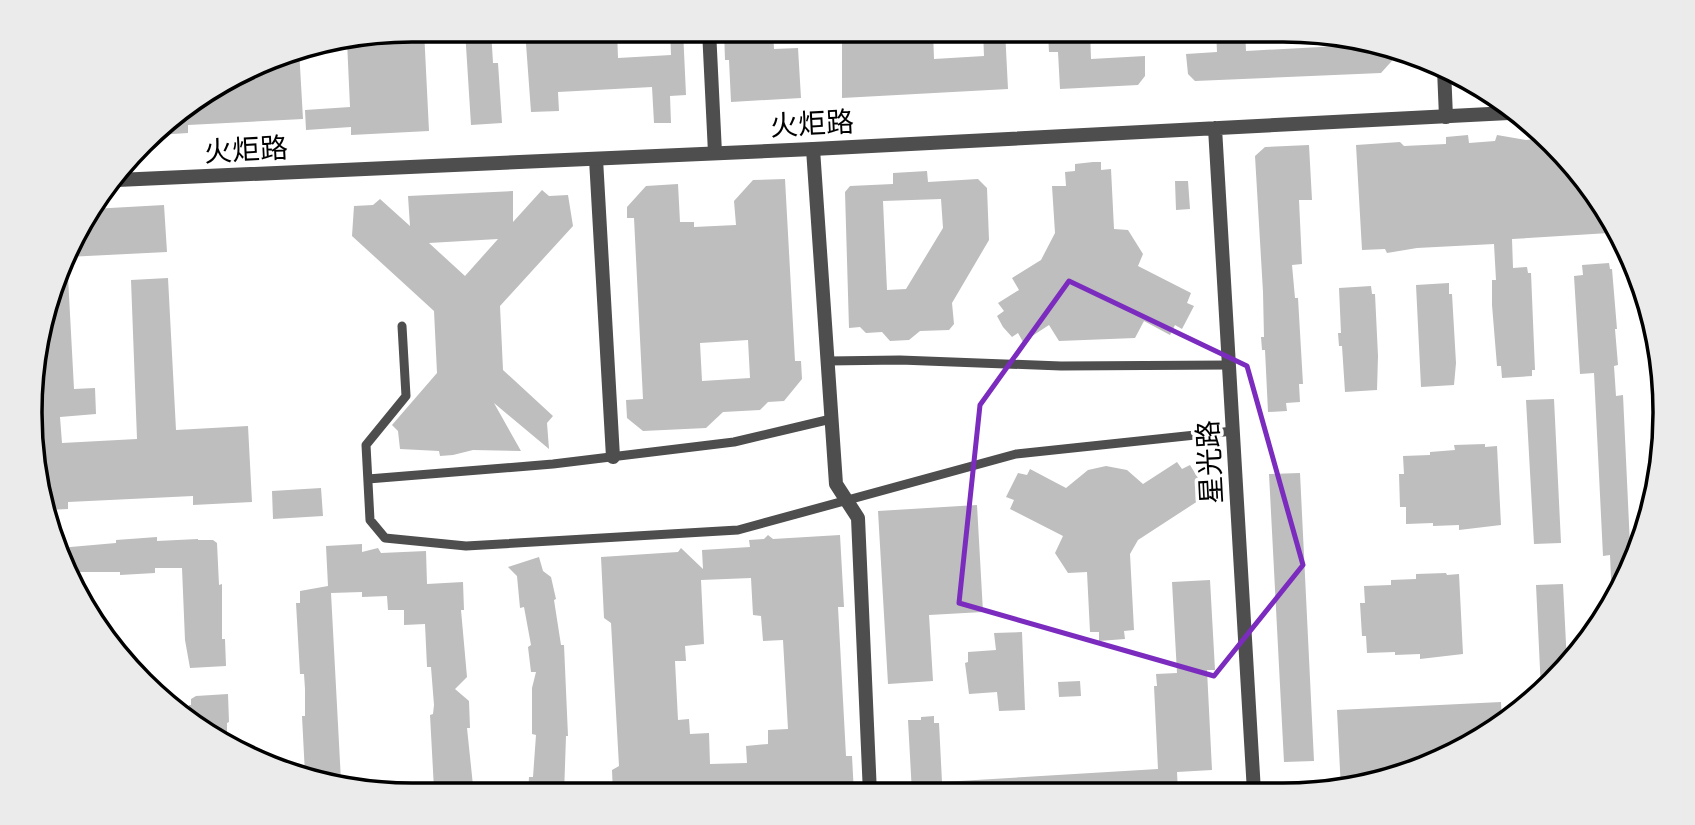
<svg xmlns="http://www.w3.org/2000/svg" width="1695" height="825" viewBox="0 0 1695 825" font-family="Jost,'Noto Sans SC',sans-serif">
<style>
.building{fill:#bebebe;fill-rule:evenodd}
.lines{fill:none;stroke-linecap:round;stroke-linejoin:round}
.service{stroke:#4e4e4e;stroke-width:9}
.minor{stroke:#4e4e4e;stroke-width:14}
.tertiary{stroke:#4e4e4e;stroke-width:14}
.marked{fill:none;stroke:#7b2cbf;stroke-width:5;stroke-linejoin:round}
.labels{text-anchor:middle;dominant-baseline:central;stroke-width:7;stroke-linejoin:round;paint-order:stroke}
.street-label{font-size:28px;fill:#000;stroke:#fff}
.rim{fill:none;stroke:#000;stroke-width:3.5}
</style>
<rect width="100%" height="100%" fill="#fff"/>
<path class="building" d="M412 30H424L429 131 351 135V127L306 130 305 110 350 107 347 41Z
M465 30H491L493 63H498L502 123 471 125Z
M525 30H617L618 58 671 55 670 30H683L686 95 670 96 671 123H654L652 87 558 92 559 111 531 112Z
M724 30H773L774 49 798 48 801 98 731 102 729 60H725Z
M842 30H933L934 59 984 56 983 30H1005L1008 89 842 98Z
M1059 30H1090L1091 59 1145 56V76L1138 85 1060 89 1058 52H1049L1048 33H1059Z
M1216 30H1245L1246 51 1357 45 1399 53 1381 73 1195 81 1188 74 1186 54 1217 52Z
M299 49 303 119 188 125V133L157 135 179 109 289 50Z
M1468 135 1469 143 1495 141 1497 135 1526 140 1547 138 1553 142 1609 225V233L1512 239 1513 268 1527 267 1528 273H1531L1535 370H1532V376L1502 378 1501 366H1497L1492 305V280H1496L1494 244 1417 248 1387 253 1385 249 1362 250 1356 145 1400 142 1404 146 1446 144V137Z
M1309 145 1312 200H1299L1302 264 1292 265 1295 298H1298L1303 384H1299L1300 402 1286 403 1287 411 1268 412 1265 350H1262L1261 337H1264L1263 292 1255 156 1265 147Z
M1093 162H1101V170L1111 169 1114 229 1128 230 1143 254 1138 266 1191 293 1187 303 1194 306 1182 329 1175 325 1170 335 1144 321 1135 338 1059 341 1049 325 1023 342 1018 333 1012 337 1003 327 997 316 1004 311 998 303 1019 290 1012 278 1041 260 1055 233 1052 186H1066L1065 172 1075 171V164Z
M927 171 928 182 978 179 987 188 989 240 952 303 954 324 949 330 920 331 909 340 890 341 882 332 866 333 860 327 849 328 845 192 850 186 893 184V173ZM941 199 943 228 906 289 887 290 883 201Z
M785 179 795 361H801L802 379 784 401 768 402 760 410 723 412 706 428 643 431 627 418 626 400 643 399 634 218H627V207L646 186 678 184 680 222H694V227L736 225 734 201 753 180ZM748 340 750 378 702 381 700 343Z
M1175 181H1188L1190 209 1176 210Z
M542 190 549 196 568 195 573 226 500 306 503 370 553 416 547 423 549 449 494 403 521 451 473 450 453 455 440 456 439 451 400 449 398 431 392 425 437 373 434 311 352 236 354 206 373 205 380 199 410 226 408 196 513 191V222ZM498 239 465 276 429 243Z
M164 205 167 252 67 257 81 221 92 209Z
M67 258 74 389 95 388 96 414 60 417 62 443 137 439 131 280 168 278 176 430 248 426 252 502 193 505V496L68 502V509L47 510 40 486 37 419V337Z
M1609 263 1610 269H1612L1617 329H1615L1618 365 1614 366 1616 396 1623 395 1631 567 1612 601 1610 555 1603 556 1594 373 1580 374 1574 276 1583 275 1582 265Z
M1449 283V294H1452L1456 363 1454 385 1421 387 1416 285Z
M1371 286 1372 294H1375L1378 356 1377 390 1345 392 1342 346H1339L1338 333H1341L1339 288Z
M1554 399 1561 543 1534 544 1526 400Z
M1485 444V447L1497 446 1501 525 1459 530V525L1433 526V523L1406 524V507H1400L1399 474H1404L1403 456 1430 455V452L1455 450 1454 445Z
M1177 462 1182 469 1190 465 1203 486 1197 491 1201 499 1138 540 1130 554 1134 630 1124 631 1125 639 1099 641V632H1090L1087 572 1068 573 1055 553 1063 536 1010 509 1014 500 1006 497 1018 473 1027 475 1030 469 1066 488 1088 470 1106 466 1127 470 1143 484Z
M1300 473 1314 761 1284 762 1269 474Z
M321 488 323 516 273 519 272 491Z
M977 505 983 612 929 615 933 681 888 684 878 511Z
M768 535 773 539 840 535 844 607H838L846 756H852L854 794 613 795 612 770 619 766 611 623 604 618 601 557 678 552 681 548 703 569 702 550 750 547 749 540 764 539ZM751 578 753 615 761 616 763 641 783 640 788 729 768 730V744L746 746 747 763 710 764 709 733 690 734 689 719 678 720 675 661H686L685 646 704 644 701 580Z
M157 537V541L198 539V540H213L217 543 219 585 222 584V639H225L226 666 190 668 185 640 182 568H155V573L120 575V572H66L59 548 116 543V540Z
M362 544V552L378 548 381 553 426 551 427 584 463 582 464 610H461L467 677 455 689 469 701 470 728H467L474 795H438L437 789H434L430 715 433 714 434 705 432 680 431 667H427L425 624 404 625V610H388L387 596 362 597V592L331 593 341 781 305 774 302 716H305V689L304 674H300L296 603H300V591L328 586 326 546Z
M539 557 543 571 551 577 556 599 554 600 561 645H564L568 736H566L564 795H530V792H528L529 777H533L536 735 532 734V688L536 672H531L528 647 531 645 524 607 520 608 517 576 508 567Z
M1446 573 1447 575 1459 574 1463 654 1420 659V654L1395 655V652L1367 653 1366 636H1362L1360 603H1365L1364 586 1391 585V580L1416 579V574Z
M1210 580 1215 670H1207L1212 770 1177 772 1178 792 912 793 908 720H921V717L934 716V723H939L942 782 1158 769 1154 686H1157L1156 674 1177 673 1172 582Z
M1563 584 1567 664 1541 690 1536 585Z
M1022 632 1025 710 999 711 997 692 969 694 965 663 968 662V652L996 650 994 633Z
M1080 681 1081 696 1059 697 1058 682Z
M228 694 229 722 227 723V740L189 715V705H191V699L196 696Z
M1501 702 1502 724 1429 766 1341 790 1337 710Z"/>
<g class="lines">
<path class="service" d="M402 326 406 396 366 445 370 520 385 538 466 546 738 530 1016 454 1233 431
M828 361 900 360 1061 366 1229 365
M368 479 553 464 734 442 831 419"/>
<path class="minor" d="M709 30 715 153
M1444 69 1446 117
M813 149 836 484 858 518 870 794
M596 159 613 457"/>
<path class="tertiary" d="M1215 128 1254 792
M117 180 813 149 1509 113"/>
</g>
<path class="marked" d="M1069 281 1247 366 1303 565 1214 676 959 603 980 405Z"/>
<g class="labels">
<g class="street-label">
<text transform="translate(812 124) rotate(-3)">火炬路</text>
<text transform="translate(246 150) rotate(-3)">火炬路</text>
<text transform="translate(1210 462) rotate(-93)">星光路</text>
</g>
</g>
<path d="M0 0H1695V825H0ZM412 42H1283A370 370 0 0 1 1653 412V413A370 370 0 0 1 1283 783H412A370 370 0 0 1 42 413V412A370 370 0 0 1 412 42Z" fill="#ebebeb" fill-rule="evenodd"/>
<path class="rim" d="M412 42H1283A370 370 0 0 1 1653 412V413A370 370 0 0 1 1283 783H412A370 370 0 0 1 42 413V412A370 370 0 0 1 412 42Z"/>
</svg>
